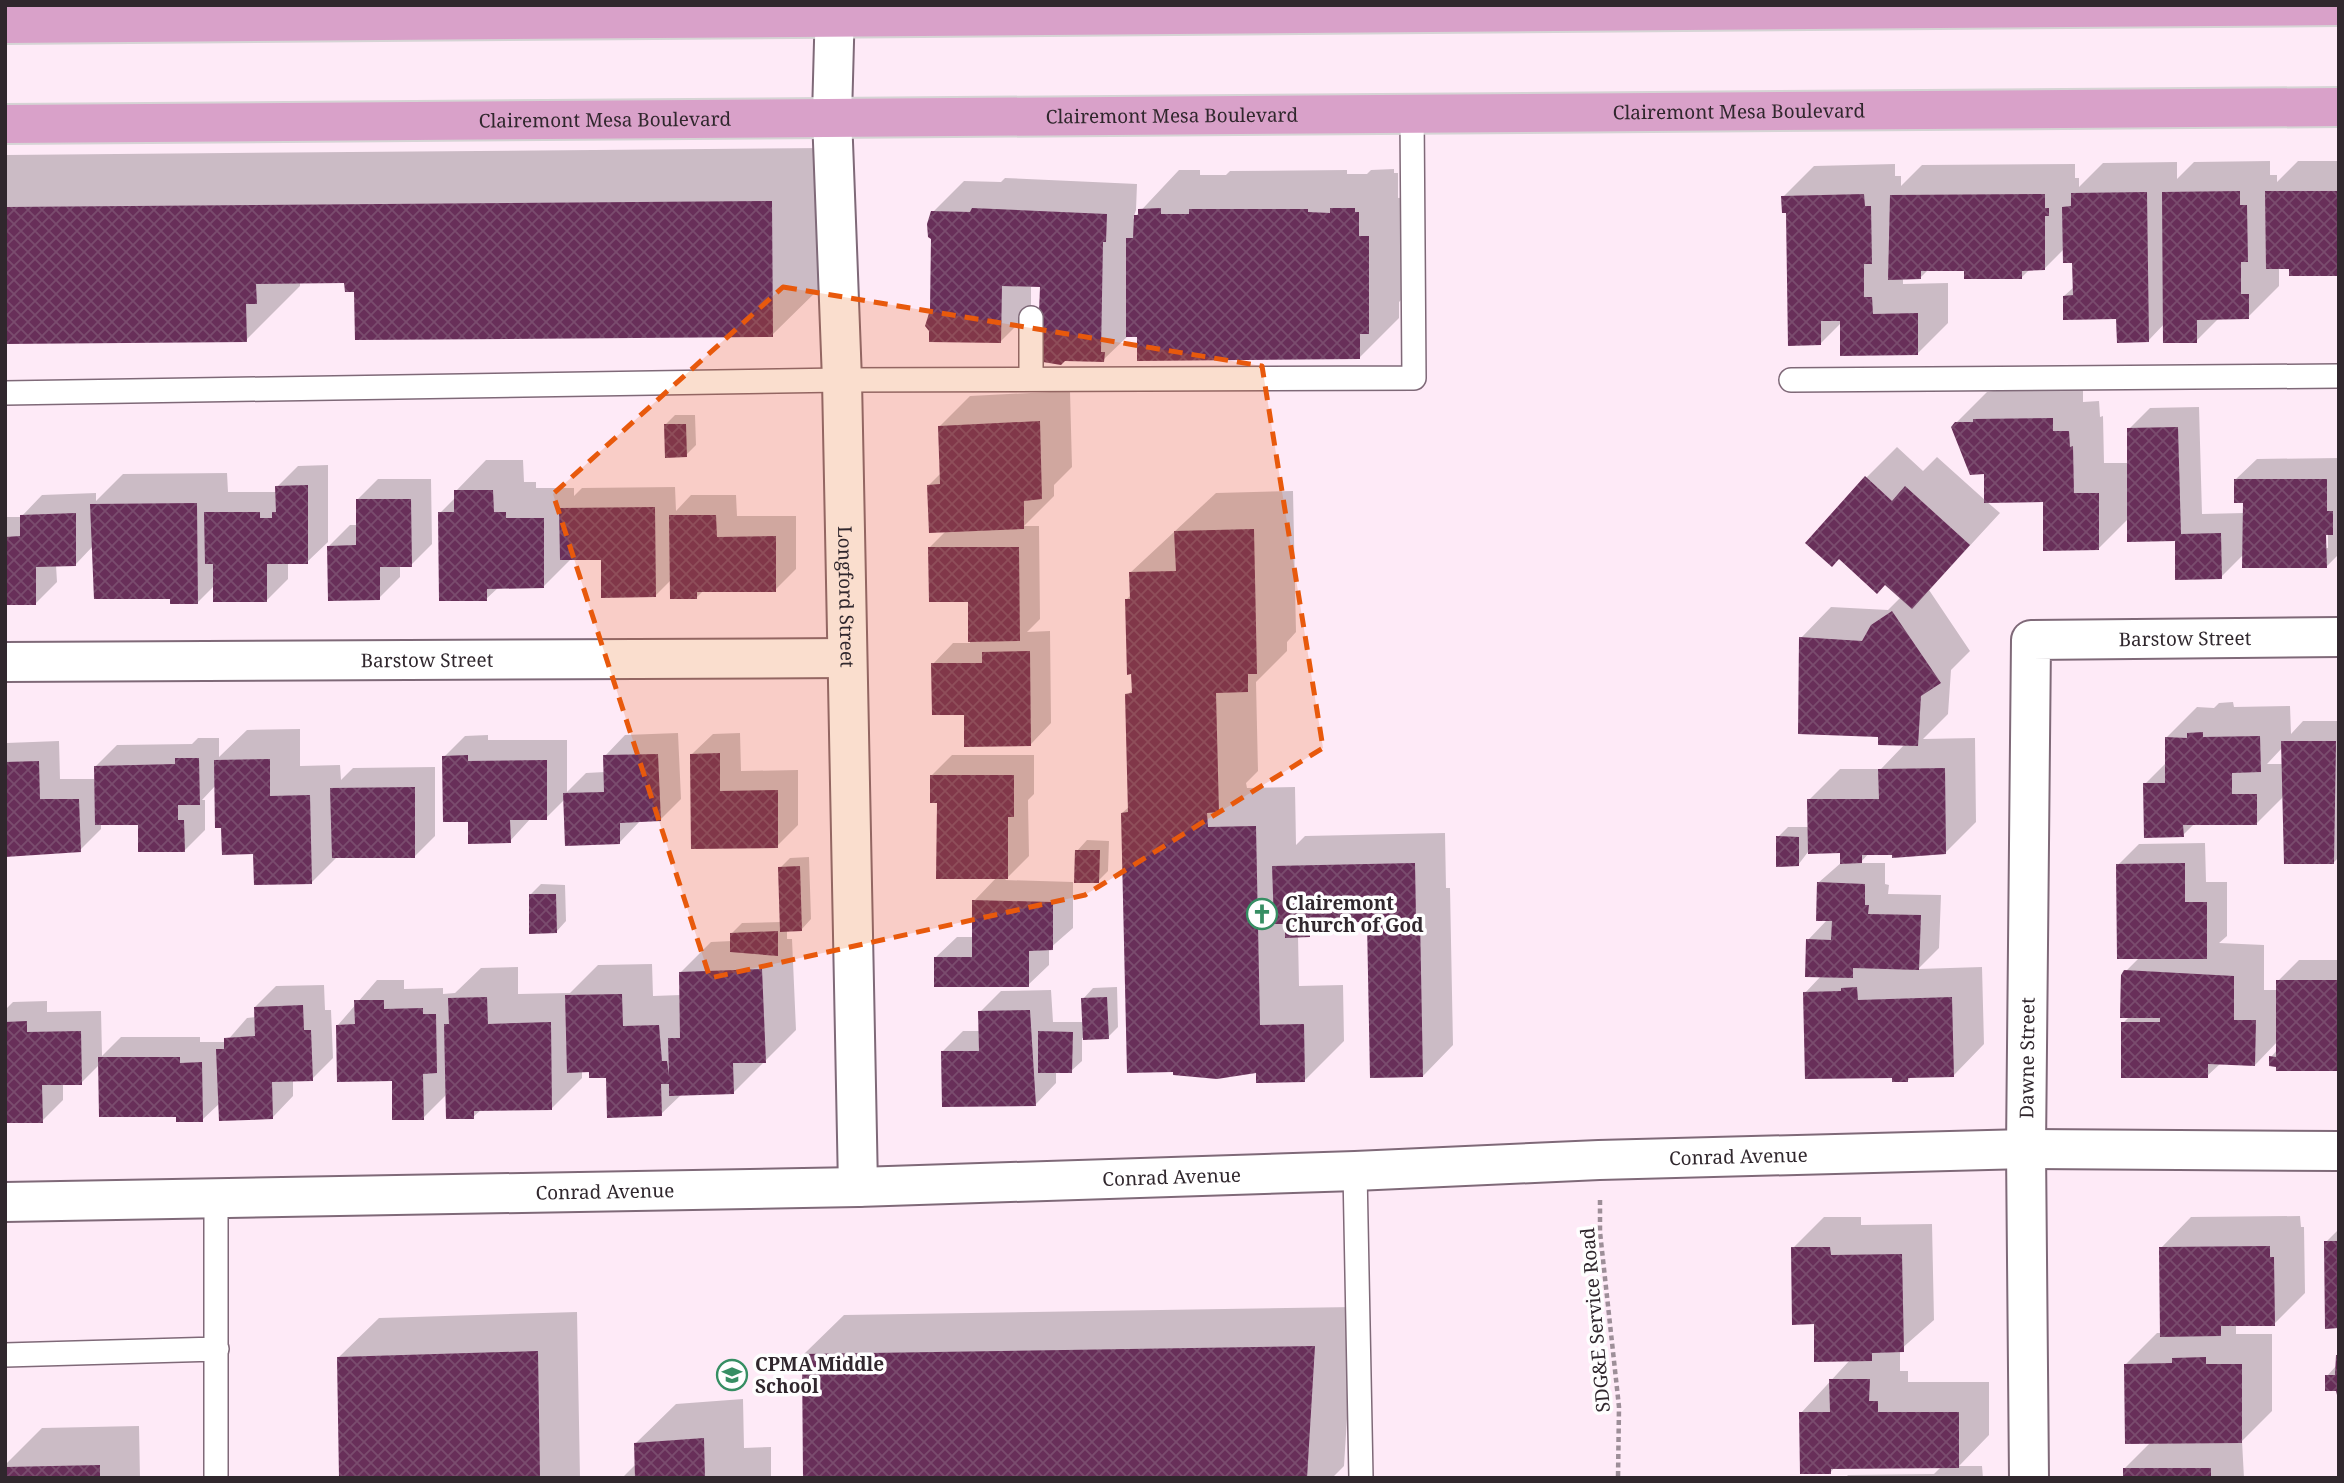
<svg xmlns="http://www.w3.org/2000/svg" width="2344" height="1483" viewBox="0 0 2344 1483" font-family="'Noto Serif',serif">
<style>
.shadow{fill:#0003;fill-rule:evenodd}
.building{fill:url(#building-cross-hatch)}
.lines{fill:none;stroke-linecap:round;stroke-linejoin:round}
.lane-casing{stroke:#7f6978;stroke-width:26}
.street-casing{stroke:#7f6978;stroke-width:42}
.secondary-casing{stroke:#7f6978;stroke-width:42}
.primary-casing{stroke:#d6d4d5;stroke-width:42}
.path{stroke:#9d8e98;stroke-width:4.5;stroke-dasharray:5 3.5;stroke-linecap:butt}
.lane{stroke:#fff;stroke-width:23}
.street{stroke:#fff;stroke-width:38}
.secondary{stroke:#fff;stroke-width:38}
.primary{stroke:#d9a1c9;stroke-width:38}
.marked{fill:#e8590c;fill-opacity:0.2;stroke:#e8590c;stroke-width:5;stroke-dasharray:14 9;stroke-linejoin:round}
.labels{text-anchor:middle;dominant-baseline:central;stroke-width:7;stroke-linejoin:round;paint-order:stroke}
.street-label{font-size:19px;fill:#30272d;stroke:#fefefe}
.poi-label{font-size:19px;font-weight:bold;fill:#30272d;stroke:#fefefe;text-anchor:start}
</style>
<defs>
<pattern id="building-cross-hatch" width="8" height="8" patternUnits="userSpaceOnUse" patternTransform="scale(1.75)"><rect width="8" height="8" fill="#682f59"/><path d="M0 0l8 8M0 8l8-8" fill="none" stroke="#7a4c6e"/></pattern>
</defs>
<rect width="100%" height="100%" fill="#feeaf7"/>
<path class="shadow" d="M825 148 826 282 772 335 356 290 346 282H300V286L246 340 5 342V155Z
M2270 161V175H2277V182L2298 161H2339V274L2279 267V286L2248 317H2220L2196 341 2165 323 2148 341 2118 318 2064 296 2074 287V262L2065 248 2044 269H2030L2022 277 1966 269H1929L1921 277 1903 278V284L1948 283V323L1918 353 1842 322 1821 343 1783 197 1814 166 1895 164V176H1901V186L1922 165 2075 164V178H2079V187L2103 163 2177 162V179L2194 162Z
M1394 169V173H1398V198L1408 197V293L1399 302V318L1360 357 1139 335H1129L1103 360 1064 359 1042 285H1031V311L1000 342 932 311 933 212 964 181 1001 182 1005 178 1137 184 1136 210 1133 219 1179 170H1200V175H1226L1230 171 1347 170V174H1367L1371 170Z
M2083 388V402L2099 401 2100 417 2103 416 2104 463H2129V429L2150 408 2199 407 2202 514 2244 513V502L2236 479 2257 459 2339 458V554L2326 567 2244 554 2221 577 2177 539 2129 518 2098 549 2045 501H1986L2000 513 1929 590 1970 651 1951 670 1948 714 1923 739 1975 738 1976 822 1945 853H1869L1860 863H1885V884L1889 885 1888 894 1941 895 1939 948 1918 969 1982 967 1984 1044 1954 1075 1912 1076 1908 1080 1893 1076 1805 993 1822 975 1808 940 1828 919 1818 883 1842 862V852H1808L1798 865 1778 837 1788 827H1809V800L1840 769H1881L1905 744 1880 736 1801 638 1831 607 1888 610 1901 597 1866 478 1897 447 1923 471 1937 457 1986 501V472L1956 423 1987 392 2006 389ZM2324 526H2328V548H2325Z
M1070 391 1072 467 1054 485V496L1024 526H1039L1040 619 1027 632 1050 631 1051 723 1031 744 965 713 933 664 953 643H970V600L930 547 947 530 929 485 941 473 939 427 970 396Z
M675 415H695L696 445 686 455 665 425Z
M486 460H523L524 482H536V488H574V496L582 488 675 487 676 511 691 495H736L737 516H796V569L775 590 703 591 697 597 672 579 655 596 602 559H571L544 586 499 587 486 599 440 513 456 497V491Z
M328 465V542L307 562H288V579L267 600 215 585 198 602 93 546 76 564 56 565 57 582 36 603H5V517H21L42 495 96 493V501L123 474 227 473 228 492H277V487L298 466Z
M378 479H431L432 544 411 565H400V577L379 598 329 546 350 525H358L357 500Z
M1293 491 1296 632 1287 642V651L1256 682 1258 771 1246 783 1247 788 1295 787 1296 845 1305 836 1445 833 1446 888H1450L1453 1045 1423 1076 1369 920 1323 921 1309 935 1298 936 1299 986 1343 985 1344 1041 1304 1081 1257 1071 1122 813 1130 806 1127 695 1134 689 1127 599 1131 595V572L1216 493Z
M2233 702 2234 707 2290 706 2291 734 2303 721H2339V857L2334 862 2283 830V797L2257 823H2195L2183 835 2145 784 2167 762 2166 738 2197 707 2214 708 2219 703ZM2282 748V764H2267Z
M300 729V766L340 765 341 780 353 768 435 767V836L414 857H337L311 883 255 852 223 827 216 785 202 800H205V830L184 851 140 823H101V829L80 850 5 854 6 743 59 741 60 779H96V766L117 745 192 744 198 738H219V757L247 730Z
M678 733 681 799 660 820 640 821 620 842 565 799 546 818H531L510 841 470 820 444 757 465 736 488 735V740H567V792L586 773 605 772V756L625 735Z
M740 733 741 771 798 770V825L777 846 693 847 692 754 713 734Z
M952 755H1034V794L1028 800 1029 856 1005 880 1073 882V928L1049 949V965L1028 985 936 957 957 937H974V901L997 877 939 801 931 776Z
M1087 840 1109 841 1108 871 1098 881 1077 851Z
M2205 843 2206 882H2227V936L2219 943 2264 945V990H2278V981L2299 960H2339V1069L2271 1057 2278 1049V1041L2255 1065 2221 1063 2207 1076 2123 1023 2130 1016 2126 971 2140 957 2118 865 2139 844Z
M809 857 811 919 801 930H787V939H792L796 1030 733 1093 682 1094 661 1114 608 1076 582 1071V1078L552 1108 482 1109 473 1117 447 1094 423 1118 393 1079 338 1025 377 980H404V989L443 988V994L455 993 481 968 518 967V994L570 993 598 965 652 964 653 996 681 995 680 973 711 942 732 941V933L742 923 781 922 780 868 790 858Z
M541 884 565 885 566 921 556 932 531 894Z
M324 985 325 1010H331L333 1058 312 1079 293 1080V1096L273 1117 220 1103 202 1120 100 1064 81 1083H63V1100L42 1121H5V1010L13 1002 47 1001V1012L101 1011 102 1056 121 1037H200V1042H226L247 1018 256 1017 255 1007 276 986Z
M1117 987 1118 1027 1108 1037 1082 1038V1061L1071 1071H1056V1083L1036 1104 942 1052 963 1031H980V1012L1001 991 1051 990 1053 1022H1084L1083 999 1093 988Z
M2300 1216 2301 1227H2304L2305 1293 2274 1324H2236V1334H2272V1411L2242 1441 2244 1478H2124V1469L2151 1442 2126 1364 2157 1333H2161V1248L2191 1217Z
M1824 1217H1861V1225L1932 1224 1934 1320 1900 1350V1371H1908V1382H1989V1435L1959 1466H1982L1983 1478H1845L1848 1475 1934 1474 1942 1466 1835 1467 1830 1473 1801 1413 1850 1360 1816 1323 1793 1248Z
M2339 1229V1327L2326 1242Z
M1354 1307 1344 1466 1332 1478H805L804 1354 844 1315Z
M577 1312 580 1478H341L339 1357 379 1318Z
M2339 1354V1449L2338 1389 2327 1376 2337 1365Z
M743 1399 744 1448 771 1447V1478H622L637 1463 636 1443 676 1404Z
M139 1426 140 1478H5V1465L42 1428Z"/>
<path class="building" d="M2240 191V205H2247L2248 262H2241V294H2249V319L2197 320V343H2163L2162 192Z
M2265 191H2339V276H2289V269H2266Z
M2147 192 2149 342 2117 343 2116 319 2063 320V296L2073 295 2072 263H2063L2062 207 2071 206V193Z
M1864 194 1865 206H1871L1872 264H1864V297H1872L1873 314 1918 313V355L1840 356V321H1821V345L1788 346 1786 213H1782L1781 196Z
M2045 194V208H2049V216H2045V270L2022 271V279H1964V271H1921V279L1888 280 1890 195Z
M772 201 773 337 355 340 354 292H345L344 283 256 284 257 304H246L247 342 5 344V207Z
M972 208 1107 214 1106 242H1103L1101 352H1105L1104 362 1065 361 1061 365 1037 361 1040 287 1002 286 1001 343 929 342V331L925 326 930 310 931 239 928 237 927 224 931 211 970 212Z
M1161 208V214H1189V209H1308V212L1330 213V208H1355V212H1359V236H1369V334H1360V359L1137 361V337H1126V238H1133L1134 215H1138V209Z
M2053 418V431H2069L2070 447 2073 446 2074 493H2099V550L2043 551V502L1984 503V474L1970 475 1951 427 1955 422H1973V419Z
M1040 421 1042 499 1024 501V529L929 533 927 485 940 484 938 426Z
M664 424H686L687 457 665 458Z
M2178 427 2181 534 2221 533 2222 579 2175 580V541L2127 542V428Z
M1865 476 1892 501 1905 486 1970 545 1912 609 1885 585 1877 594 1839 559 1832 567 1805 543Z
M2234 479H2327V511H2333V535H2326L2327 568H2242L2243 503H2234Z
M308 485V564H267V602H213V564H205L204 512H260V518H272V512H276L275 486Z
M454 490H493L494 512H506V518H544V588L487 589V601H439L438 512H454Z
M356 499H411L412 567H380V600L328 601 327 546 356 545Z
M197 503 198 604H170V599H94L90 504Z
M655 507 656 597 601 598V560H560L559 508Z
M76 513V566L36 567V605H5V537L20 536V515Z
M669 515H716L717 537 776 536V592H697V599H670Z
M1254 529 1257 674H1248V692L1216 693 1219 812 1207 813 1208 827 1256 826 1260 1025 1304 1024 1305 1082 1256 1083V1073L1217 1079 1173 1075V1072L1127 1073 1121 813 1128 812 1125 694 1132 693 1131 674 1127 675 1125 599H1130L1129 572 1176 571 1174 531Z
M928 547H1019L1020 641 968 642V602H929Z
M1892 611 1941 683 1921 696 1918 746 1878 745V737L1798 734 1799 637 1862 641 1871 625Z
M1030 651 1031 746 964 747V715H932L931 663H982V652Z
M2203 732V737L2260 736 2261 772 2232 773V794H2257V825H2183L2184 837 2144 838 2143 783H2165V737L2187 738V733Z
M2281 741H2336L2334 864H2284Z
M720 753V791L778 790V848L691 849 690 754Z
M658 754 661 821 620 823V844L565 846 563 793 604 792 603 755Z
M468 755V761L547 760V820H510L511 843 468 844V822H443L442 756Z
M175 758H199L200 805H178V820H184L185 852H138V825H95L94 766 175 764Z
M270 759V796L310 795 312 884 254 885 253 854 222 855 221 828H215L214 760Z
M39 761 40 799H79L81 852 5 857V762Z
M1945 768 1946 854 1892 858V855H1862V863L1840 864V853L1808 854 1807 799H1879L1878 769Z
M930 775H1014V817H1008V879H936L937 803H930Z
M415 787V858H332L330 788Z
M1776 836 1799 837V866L1776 867Z
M1075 850H1100L1099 883H1074Z
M1415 863 1416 918H1420L1423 1077 1370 1078 1367 922 1310 923V937L1285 938V924H1274L1272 866Z
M2185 863V902H2207V959H2117L2116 864Z
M800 866 802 931 780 932 778 867Z
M1817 882 1865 884V905H1869L1868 914 1921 915 1919 970 1853 968V978L1805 977 1806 939 1831 940 1832 921H1816Z
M529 894H556L557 933 529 934Z
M972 900 1053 902V950L1029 951V987H934V957H972Z
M778 931V956L730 952V933Z
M762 969 766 1063H733L734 1094 669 1096V1084H661L662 1116 607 1118 606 1078H589V1072L567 1073 565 995 622 994 623 1026 659 1025 662 1061H667L669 1075 668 1038H680L679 972Z
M2124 970 2234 976V1020H2256L2255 1066 2208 1064V1078H2121V1022H2160V1018H2120L2121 975Z
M2276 980H2339V1071H2276V1067L2269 1066V1056L2276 1057Z
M1857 987 1858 1000 1952 997 1954 1077 1908 1078V1082H1892V1078L1805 1079 1803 992 1841 991V988Z
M487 997 488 1024 551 1022 552 1110 474 1111V1119H446L444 1024H449L448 998Z
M1107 997 1109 1039 1083 1040 1081 998Z
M354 1000H384V1009L423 1008V1014H436L437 1073 423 1074 424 1120H392V1081L337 1082 336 1025 355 1024Z
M303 1005 304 1030H311L313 1081 272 1082 273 1119 219 1121 216 1049H224V1038L255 1036 254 1007Z
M1030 1010 1036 1106 942 1107 941 1051H979L978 1011Z
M27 1021V1032L81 1031 82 1085H42L43 1123H5V1022Z
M1038 1031 1073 1032 1072 1073H1038Z
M98 1057H180V1063L202 1062 203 1122H176V1117H99Z
M2324 1241H2339V1328L2325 1329Z
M2270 1246V1257H2274L2275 1326H2221V1336L2160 1337 2159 1247Z
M1791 1247H1830L1831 1255 1902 1254 1904 1352 1872 1353V1361L1814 1362V1324L1792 1325Z
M1315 1346 1307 1478H803L802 1354Z
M538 1351 540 1478H339L337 1357Z
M2336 1355H2339V1403L2336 1391H2325V1375H2335Z
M2206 1357V1364H2242V1443L2125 1444 2124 1364 2172 1363V1358Z
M1829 1379H1870L1869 1401H1878V1412H1959V1468L1831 1469V1474H1800L1799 1412H1830Z
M704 1438 705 1478H635L634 1443Z
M100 1465V1478H5V1467Z
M2123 1468H2211V1478H2123Z"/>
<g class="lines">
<g class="lane-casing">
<path id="lane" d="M1031 318V379
M1791 380 2339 376
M5 393 842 380 1414 378 1412 113
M1355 1171 1361 1478
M216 1196V1478
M5 1355 217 1349"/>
</g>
<g class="street-casing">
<g id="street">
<path id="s1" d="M835 5 832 116 842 380 858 1187"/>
<path id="s2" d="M5 662 847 658"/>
<path id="s3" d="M2029 1478 2026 1149 2031 640 2339 637"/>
</g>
</g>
<g class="secondary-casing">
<g id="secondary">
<path id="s4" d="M5 1202 858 1187 1355 1171 1599 1160 2026 1149 2339 1151"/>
</g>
</g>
<g class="primary-casing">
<g id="primary">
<path d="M5 24 2339 6"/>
<path id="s5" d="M5 124 2339 107"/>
</g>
</g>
<path class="path" d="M1600 1200V1232L1619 1407 1618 1478"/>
<use href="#lane" class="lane"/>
<use href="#street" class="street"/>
<use href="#secondary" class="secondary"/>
<use href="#primary" class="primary"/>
</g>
<path class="marked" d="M783 287 1262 366 1323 748 1085 895 710 978 553 494Z"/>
<defs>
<g id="church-ring" transform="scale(1.575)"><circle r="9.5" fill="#fefefe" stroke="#368e63" stroke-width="1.5"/><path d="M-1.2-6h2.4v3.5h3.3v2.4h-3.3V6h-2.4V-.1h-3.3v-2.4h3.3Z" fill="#368e63"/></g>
<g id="school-ring" transform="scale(1.575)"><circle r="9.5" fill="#fefefe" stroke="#368e63" stroke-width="1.5"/><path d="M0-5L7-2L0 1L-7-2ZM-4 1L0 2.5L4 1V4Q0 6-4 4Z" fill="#368e63"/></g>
</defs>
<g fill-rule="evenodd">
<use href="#church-ring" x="1262" y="914"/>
<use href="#school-ring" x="732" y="1375"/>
</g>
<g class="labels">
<g class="street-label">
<text stroke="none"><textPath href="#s5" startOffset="1734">Clairemont Mesa Boulevard</textPath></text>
<text stroke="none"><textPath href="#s5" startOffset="1167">Clairemont Mesa Boulevard</textPath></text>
<text stroke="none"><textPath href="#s5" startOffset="600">Clairemont Mesa Boulevard</textPath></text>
<text stroke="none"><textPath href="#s1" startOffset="592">Longford Street</textPath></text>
<text stroke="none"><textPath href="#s3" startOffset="992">Barstow Street</textPath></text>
<text stroke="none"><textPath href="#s2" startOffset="422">Barstow Street</textPath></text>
<text stroke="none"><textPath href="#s3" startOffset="420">Dawne Street</textPath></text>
<text stroke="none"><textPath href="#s4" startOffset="1734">Conrad Avenue</textPath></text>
<text stroke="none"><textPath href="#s4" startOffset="1167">Conrad Avenue</textPath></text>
<text stroke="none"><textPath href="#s4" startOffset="600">Conrad Avenue</textPath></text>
<text transform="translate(1595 1320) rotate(-95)">SDG&amp;E Service Road</text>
</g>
<g class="poi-label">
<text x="1285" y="903">Clairemont<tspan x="1285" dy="22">Church of God</tspan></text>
<text x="755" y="1364">CPMA Middle<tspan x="755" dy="22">School</tspan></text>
</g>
</g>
<rect width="2344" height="1483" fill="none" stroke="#30272d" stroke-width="14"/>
</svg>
